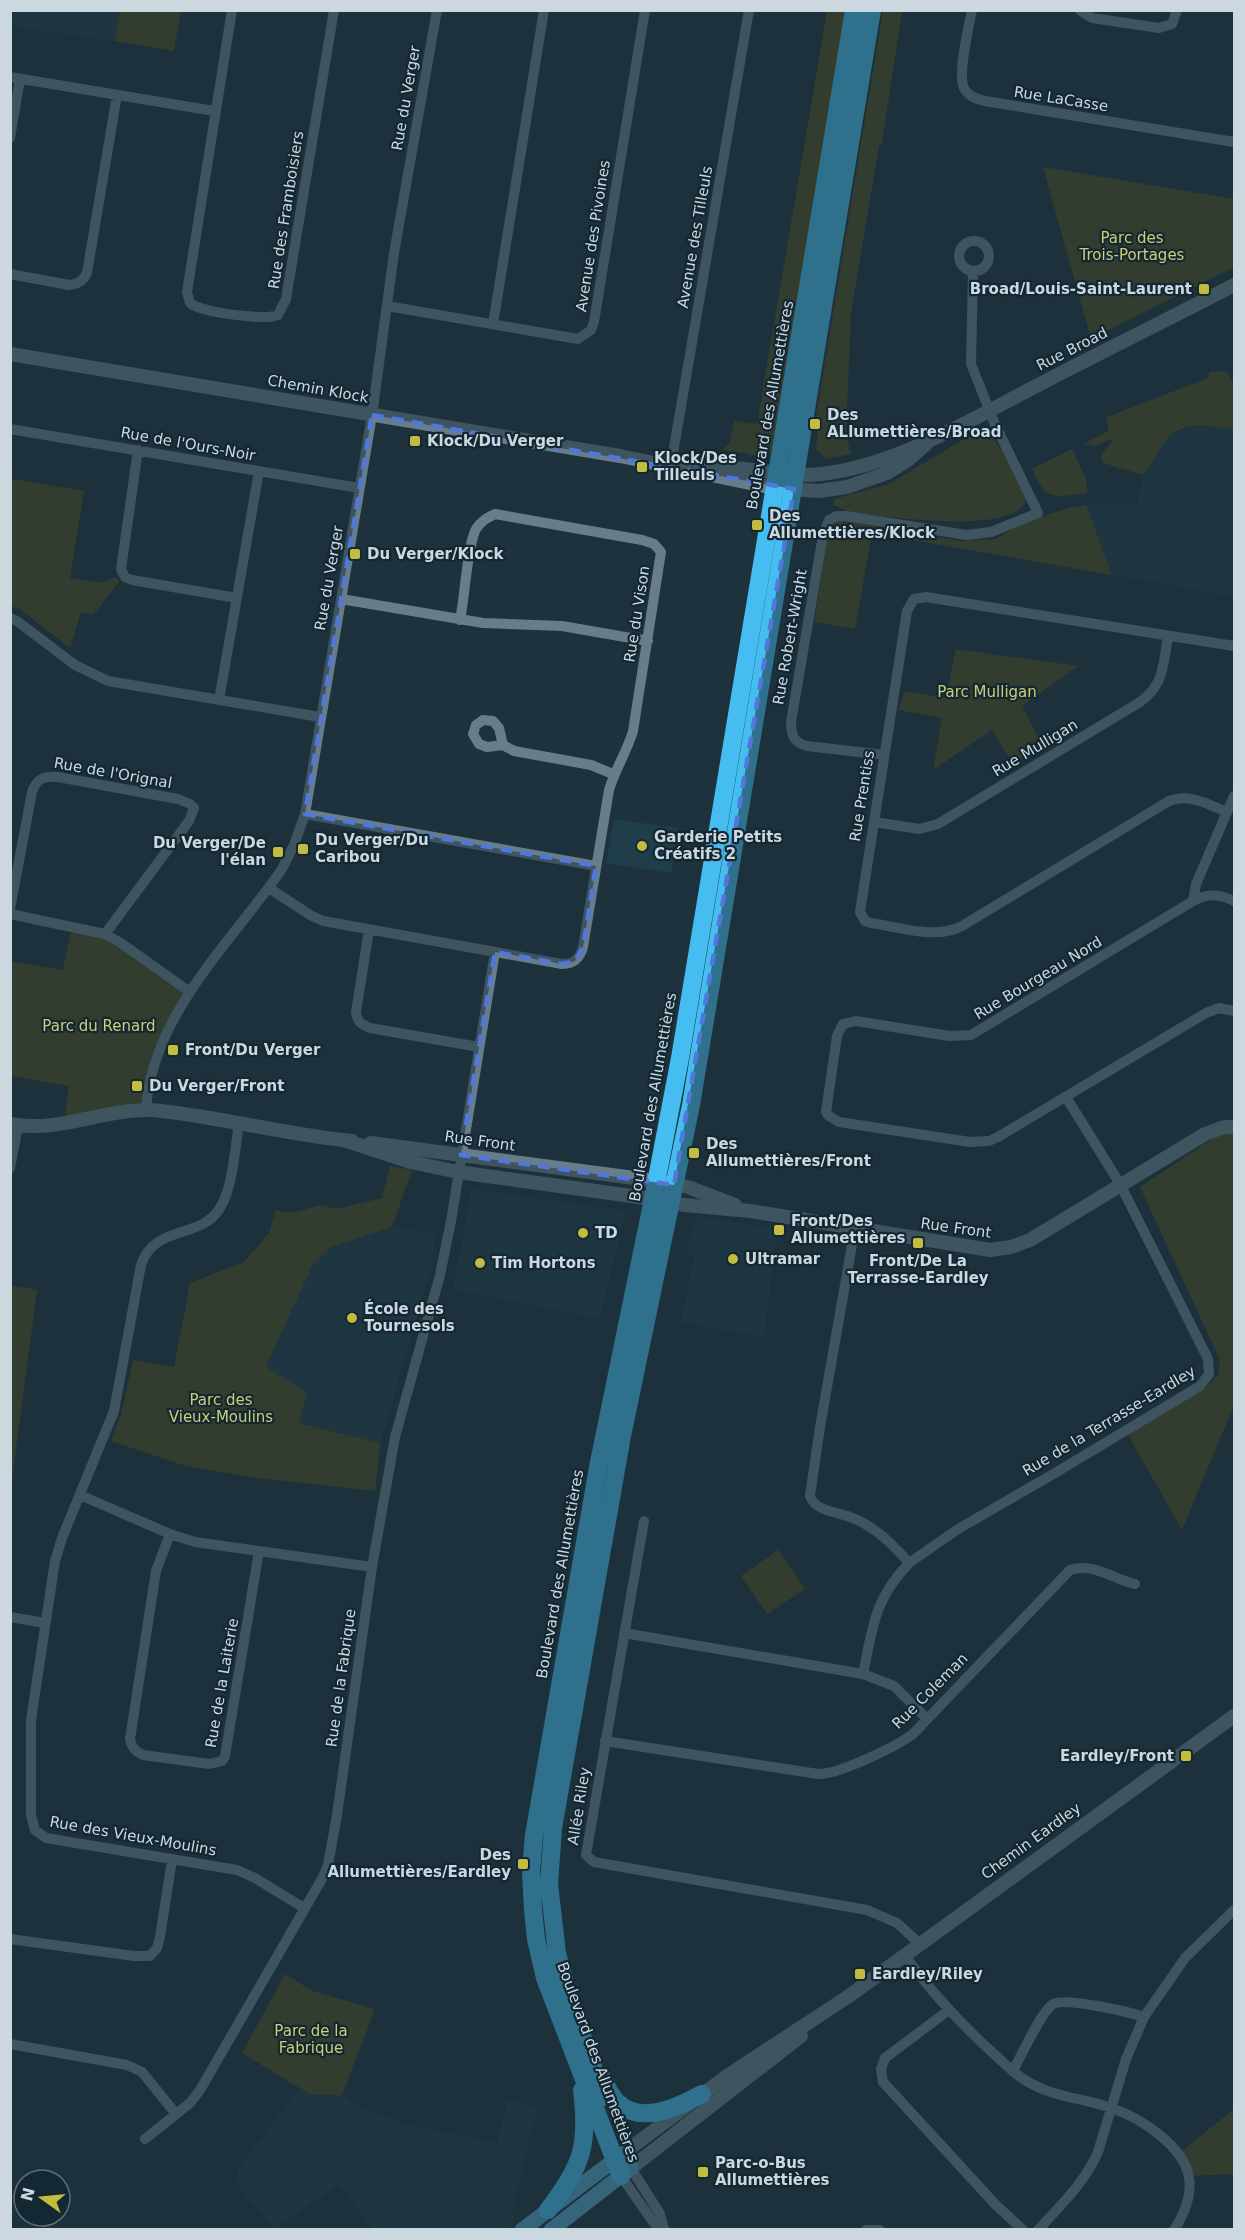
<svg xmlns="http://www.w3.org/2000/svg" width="1245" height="2240" viewBox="0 0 1245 2240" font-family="'DejaVu Sans',sans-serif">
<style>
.built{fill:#203d4a}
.green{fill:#4c4a20}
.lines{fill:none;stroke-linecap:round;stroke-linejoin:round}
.street{stroke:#677e8a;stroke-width:10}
.secondary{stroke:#677e8a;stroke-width:14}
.primary{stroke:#53a4c7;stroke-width:15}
.highway{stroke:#45bdf0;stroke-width:18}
.marked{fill:none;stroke:#5277da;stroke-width:4.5;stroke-dasharray:12 8;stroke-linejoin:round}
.poi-dot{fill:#c2bd3f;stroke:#132832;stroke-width:2}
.labels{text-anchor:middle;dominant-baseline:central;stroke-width:4.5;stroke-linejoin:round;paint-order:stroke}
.street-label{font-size:15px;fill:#ccd8df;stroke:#132832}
.park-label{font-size:15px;fill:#cfcd76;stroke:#132832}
.poi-label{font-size:15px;font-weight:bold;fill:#ccd8df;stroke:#132832;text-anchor:start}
</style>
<rect width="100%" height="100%" fill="#1d323c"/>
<path class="built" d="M14 11H120L115 41 11 26Z
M1201 424 1234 430V596L1112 575 1086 505 1117 503 1137 506 1143 475 1153 465 1163 444 1172 433Z
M614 819 678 828 671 873 606 863Z
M472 1189 625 1211 600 1319 453 1289Z
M696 1216 777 1229 764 1337 681 1322 694 1257 687 1252Z
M392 1227 435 1234 431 1269 380 1443 299 1422 266 1368 313 1264 329 1248Z
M299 2088 311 2095H342L353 2104 403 2124 497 2143 508 2100 537 2108 512 2209 514 2222 503 2229H373L339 2184 275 2229 235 2182 240 2167Z"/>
<path class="green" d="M120 11H181L174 51 115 41Z
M827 11H846L773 448 769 455 763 458 744 453 722 450 730 443 734 421 757 424Z
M883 11H902L882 142 879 146 851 313 846 432 851 454 826 459 816 449 819 422H815Z
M1043 167 1234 199V267L1091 339Z
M1227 371 1234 385V430C1210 425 1180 419 1164 443 1155 455 1155 463 1143 475 1129 470 1116 468 1102 462 1100 452 1109 446 1114 439L1105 441 1098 446 1084 444 1108 431 1107 417 1208 378 1209 372Z
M976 432H984L987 437 991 435C998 446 1026 483 1027 494 1028 540 877 515 849 512L834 505V499L889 484Z
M1072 449 1086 479 1087 493C1054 497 1046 502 1032 469Z
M12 479 84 491 70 578 104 583 115 577 120 581 93 615 81 612 70 648 20 609 11 606 10 483Z
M1086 505 1112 575 872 533 855 629 814 622 828 533 830 527 839 519 961 541 996 539 1022 523 1068 508Z
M956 649 1078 666 1022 706 1042 745 1013 764 992 730 933 770 942 718 899 710 904 691 946 698Z
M72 926 94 930 190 992 168 1032 146 1110 64 1124 69 1086 11 1076 10 961 63 970Z
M1230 1132 1234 1134V1405L1182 1530 1127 1433 1208 1386 1218 1375 1220 1360 1140 1187 1221 1133Z
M390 1166 412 1170 392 1227 329 1248 313 1264 266 1367 307 1393 299 1423 380 1443 375 1491 250 1477 186 1466 111 1441 121 1415 133 1360 174 1367 190 1283 244 1262 269 1233 276 1210 290 1213 322 1205 337 1209 382 1198Z
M11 1285 37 1290 11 1487 10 1285Z
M778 1550 805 1589 767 1614 741 1576Z
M285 1974 312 1991 375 2009 342 2095H311L242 2053Z
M1234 2109V2174L1189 2176 1178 2154Z"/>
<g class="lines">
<path class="street" d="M232 10 187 292 190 303C200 312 265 321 278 315L286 299 334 10
M972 10C969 27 956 77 965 90 970 97 977 99 985 101L1234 142
M1080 10 1092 18 1159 28 1172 24 1177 10
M10 77 214 111
M10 138 20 79
M959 256a15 15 0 1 1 30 0a15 15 0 1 1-30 0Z
M10 274 69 285C78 284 83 281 87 273L117 95
M387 306 578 339 591 330 594 322 645 10
M493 324 544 10
M10 429 359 488
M138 450 121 569 125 577 132 580 237 598
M671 465 749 10
M341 599 483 623 562 626 648 641
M10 618 17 621 75 665 108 681 320 717
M219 700 259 471
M503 745 487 747 479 744 473 734 476 725 483 720 493 721 499 728 503 745 514 751 591 765 613 774
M884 755 807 746C794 743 791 735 791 722L823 535 829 520 837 516H846L967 535 991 532 1038 513 994 422 971 364 973 271
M1227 812C1207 804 1190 793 1169 801L962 926C935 940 900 927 871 923L865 921 860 912 907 611 914 599 926 597 1234 646
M305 814 596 866
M874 822 919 829 938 824 1140 702C1165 684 1163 664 1168 636
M269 888 310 915 323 921 562 964C574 964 580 958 583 947L609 790C615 769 627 752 633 731L661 552 654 544 642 540 495 514C487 518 481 521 476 529 467 546 465 597 460 620
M1193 901 1196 884 1234 796
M1234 901C1219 894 1209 893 1193 901L971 1035 949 1036 856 1021 843 1024 837 1036 826 1112 829 1116 839 1122 970 1142 989 1141 998 1137 1206 1013 1219 1008 1234 1011
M10 909 32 792C37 778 44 776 58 777L178 799 190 804 194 808 189 821 105 934
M10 914 105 934 121 943 190 992
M369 930 356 1012C357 1022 361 1024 370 1028L479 1047
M146 1110C152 1014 231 943 282 869L294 845 305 814 372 415 394 253 437 10
M239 1123C235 1148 233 1187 220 1208 201 1240 154 1224 141 1265L114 1411 62 1538 55 1561 31 1720V1815L35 1830 46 1838 237 1870 255 1878 304 1908
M10 1168 18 1126
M855 1228 820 1427 810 1496C815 1511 837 1512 850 1517 873 1525 893 1544 909 1563L958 1529 1050 1476 1200 1386 1209 1374 1208 1359 1120 1184 1066 1097
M80 1495 170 1534 195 1542 372 1567
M644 1521 586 1855 594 1862 867 1910 897 1923 920 1944
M170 1534 156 1571 130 1739C132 1748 135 1751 143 1755L209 1764 222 1761 225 1756 259 1551
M10 1617 45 1623
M624 1633 863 1674 894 1686 927 1719
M863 1674C873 1626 874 1600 909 1563
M605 1741 818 1774C838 1775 897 1746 913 1734L1070 1570C1093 1562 1112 1579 1135 1584
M10 1939 134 1956H150L157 1948 160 1937 172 1860
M905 1956C931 1992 961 2024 994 2054 1004 2063 1013 2073 1025 2080 1051 2097 1083 2098 1111 2108 1140 2117 1185 2147 1189 2178 1192 2197 1184 2214 1174 2230
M949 2010 885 2058 881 2069 883 2082 995 2204 1023 2230
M10 2044 127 2065 142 2072 176 2114
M1013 2071C1021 2056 1041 2012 1053 2004 1065 1997 1129 2012 1144 2017
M145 2139 190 2103 200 2090 323 1877 328 1865 337 1815 372 1567 395 1437 440 1275 451 1221 495 952
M631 2168 660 2214 664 2229
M621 2176 653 2222 665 2230
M866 2230H880
M1038 2230C1061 2205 1085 2182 1098 2152L1126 2059 1144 2017 1185 1958 1234 1910"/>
<path class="secondary" d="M10 354 620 456 774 488 819 491 847 487 887 473 909 459 926 444
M661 459 796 475C880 477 971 419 1044 382 1107 349 1171 318 1234 285
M10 1124C59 1133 99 1110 147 1110 164 1110 181 1114 197 1116 249 1124 300 1136 352 1141
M344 1140 411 1162 458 1172 653 1199 684 1205 750 1211 990 1250 1011 1247 1030 1240 1205 1134 1224 1127H1234
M371 1143 657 1181 688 1187 735 1205
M625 2152 727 2076 849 1996 1234 1716
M631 2168 801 2036"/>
<path class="primary" d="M522 2230 625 2152
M551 2230 631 2168"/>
<path class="highway" d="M603 2079C607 2088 611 2097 618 2103 642 2125 678 2107 702 2094
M603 2097 567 1991 557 1953 549 1884 553 1828 622 1436 691 1105 872 10
M621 2176 545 1978 536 1939 533 1910 531 1871 534 1835 599 1462 653 1199 680 1058 854 10
M548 2210C582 2166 589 2146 582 2090"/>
</g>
<path d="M0 0H1245V2240H0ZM372 415 794 489 674 1185 461 1155 495 952 562 964 575 961 583 947 596 866 305 814Z" fill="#1d323c" fill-opacity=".55" fill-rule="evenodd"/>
<path class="marked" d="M372 415 794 489 674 1185 461 1155 495 952 562 964 575 961 583 947 596 866 305 814Z"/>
<g class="poi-dot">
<rect x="1198" y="283" width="12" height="12" rx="3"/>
<rect x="809" y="418" width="12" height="12" rx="3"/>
<rect x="409" y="435" width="12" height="12" rx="3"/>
<rect x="636" y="461" width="12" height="12" rx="3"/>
<rect x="751" y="519" width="12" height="12" rx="3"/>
<rect x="349" y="548" width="12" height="12" rx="3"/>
<circle cx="642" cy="846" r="6"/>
<rect x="297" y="843" width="12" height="12" rx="3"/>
<rect x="272" y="846" width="12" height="12" rx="3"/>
<rect x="167" y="1044" width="12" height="12" rx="3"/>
<rect x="131" y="1080" width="12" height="12" rx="3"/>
<rect x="688" y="1147" width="12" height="12" rx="3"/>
<rect x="773" y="1224" width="12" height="12" rx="3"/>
<circle cx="583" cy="1233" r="6"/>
<rect x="912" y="1237" width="12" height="12" rx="3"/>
<circle cx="733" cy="1259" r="6"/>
<circle cx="480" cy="1263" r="6"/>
<circle cx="352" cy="1318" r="6"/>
<rect x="1180" y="1750" width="12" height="12" rx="3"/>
<rect x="517" y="1858" width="12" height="12" rx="3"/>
<rect x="854" y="1968" width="12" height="12" rx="3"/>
<rect x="697" y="2166" width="12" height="12" rx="3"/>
</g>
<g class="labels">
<g class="street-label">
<text transform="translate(406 98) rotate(-80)">Rue du Verger</text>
<text transform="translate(1061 99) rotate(9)">Rue LaCasse</text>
<text transform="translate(286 210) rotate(-81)">Rue des Framboisiers</text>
<text transform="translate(593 236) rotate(-81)">Avenue des Pivoines</text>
<text transform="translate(695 237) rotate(-80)">Avenue des Tilleuls</text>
<text transform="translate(1072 349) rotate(-27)">Rue Broad</text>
<text transform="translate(318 389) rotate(10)">Chemin Klock</text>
<text transform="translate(770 405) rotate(-80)">Boulevard des Allumettières</text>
<text transform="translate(188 444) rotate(10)">Rue de l'Ours-Noir</text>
<text transform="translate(329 578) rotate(-80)">Rue du Verger</text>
<text transform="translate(637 614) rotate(-81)">Rue du Vison</text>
<text transform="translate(790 637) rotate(-80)">Rue Robert-Wright</text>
<text transform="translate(1035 748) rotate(-31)">Rue Mulligan</text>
<text transform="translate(113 773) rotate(10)">Rue de l'Orignal</text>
<text transform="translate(862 796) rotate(-81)">Rue Prentiss</text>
<text transform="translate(1038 978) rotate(-31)">Rue Bourgeau Nord</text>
<text transform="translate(653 1097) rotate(-80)">Boulevard des Allumettières</text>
<text transform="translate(480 1141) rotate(8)">Rue Front</text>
<text transform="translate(956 1228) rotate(8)">Rue Front</text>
<text transform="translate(1109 1421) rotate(-31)">Rue de la Terrasse-Eardley</text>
<text transform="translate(560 1574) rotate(-80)">Boulevard des Allumettières</text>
<text transform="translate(341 1678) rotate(-82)">Rue de la Fabrique</text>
<text transform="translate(222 1683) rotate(-80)">Rue de la Laiterie</text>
<text transform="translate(930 1691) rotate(-45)">Rue Coleman</text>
<text transform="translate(579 1806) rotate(-81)">Allée Riley</text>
<text transform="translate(133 1836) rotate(10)">Rue des Vieux-Moulins</text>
<text transform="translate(1031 1841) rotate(-36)">Chemin Eardley</text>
<text transform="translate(598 2062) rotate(70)">Boulevard des Allumettières</text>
</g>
<g class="park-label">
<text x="1132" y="238">Parc des<tspan x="1132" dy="17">Trois-Portages</tspan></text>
<text x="987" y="692">Parc Mulligan</text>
<text x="99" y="1026">Parc du Renard</text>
<text x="221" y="1400">Parc des<tspan x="221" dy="17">Vieux-Moulins</tspan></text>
<text x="311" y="2031">Parc de la<tspan x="311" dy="17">Fabrique</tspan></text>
</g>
<g class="poi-label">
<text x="1192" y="289" text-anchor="end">Broad/Louis-Saint-Laurent</text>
<text x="827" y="415">Des<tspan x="827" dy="17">ALlumettières/Broad</tspan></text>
<text x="427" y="441">Klock/Du Verger</text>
<text x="654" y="458">Klock/Des<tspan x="654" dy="17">Tilleuls</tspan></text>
<text x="769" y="516">Des<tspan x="769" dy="17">Allumettières/Klock</tspan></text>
<text x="367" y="554">Du Verger/Klock</text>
<text x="654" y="837">Garderie Petits<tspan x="654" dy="17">Créatifs 2</tspan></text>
<text x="315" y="840">Du Verger/Du<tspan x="315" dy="17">Caribou</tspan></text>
<text x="266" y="843" text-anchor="end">Du Verger/De<tspan x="266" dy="17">l'élan</tspan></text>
<text x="185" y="1050">Front/Du Verger</text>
<text x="149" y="1086">Du Verger/Front</text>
<text x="706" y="1144">Des<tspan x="706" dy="17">Allumettières/Front</tspan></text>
<text x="791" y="1221">Front/Des<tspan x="791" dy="17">Allumettières</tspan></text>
<text x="595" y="1233">TD</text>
<text x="745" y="1259">Ultramar</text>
<text x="918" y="1261" text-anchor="middle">Front/De La<tspan x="918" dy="17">Terrasse-Eardley</tspan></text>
<text x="492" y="1263">Tim Hortons</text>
<text x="364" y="1309">École des<tspan x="364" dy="17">Tournesols</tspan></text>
<text x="1174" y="1756" text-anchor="end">Eardley/Front</text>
<text x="511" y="1855" text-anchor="end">Des<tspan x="511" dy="17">Allumettières/Eardley</tspan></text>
<text x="872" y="1974">Eardley/Riley</text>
<text x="715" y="2163">Parc-o-Bus<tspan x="715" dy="17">Allumettières</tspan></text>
</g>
</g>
<rect width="1245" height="2240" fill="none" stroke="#ccd8df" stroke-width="24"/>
<g transform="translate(42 2198) rotate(285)"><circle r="28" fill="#132832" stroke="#5d6e77" stroke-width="1.5"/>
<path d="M0-4.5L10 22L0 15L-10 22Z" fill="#c2bd3f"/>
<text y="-9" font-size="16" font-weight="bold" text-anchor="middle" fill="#ccd8df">N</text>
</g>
</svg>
